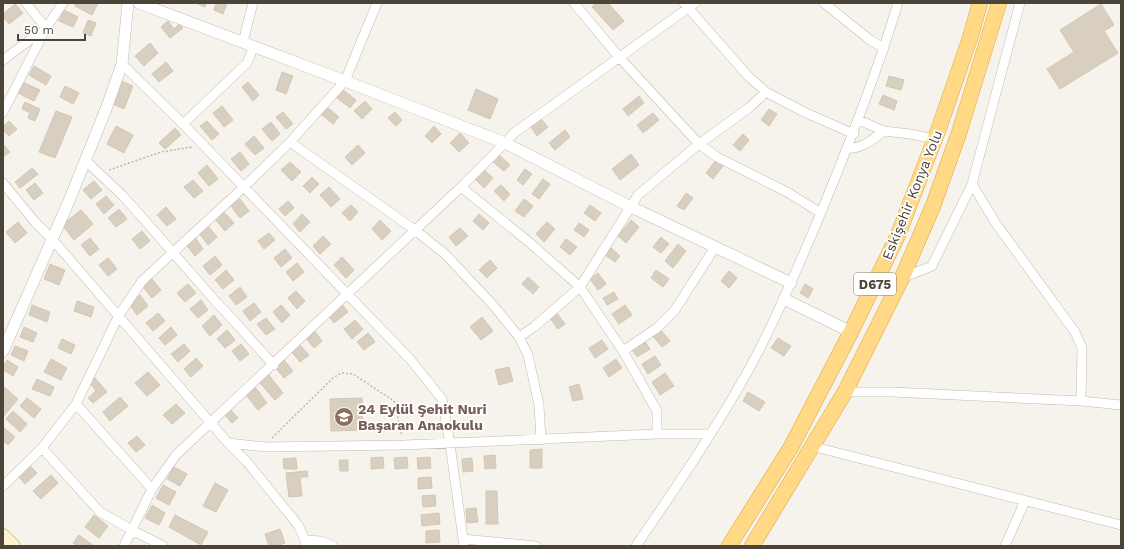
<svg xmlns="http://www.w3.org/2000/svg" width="1124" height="549" viewBox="0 0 1124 549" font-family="'Work Sans',sans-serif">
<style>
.building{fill:#d8cfc1;stroke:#d3c7b4}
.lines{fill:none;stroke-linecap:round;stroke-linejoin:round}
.minor-casing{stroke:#c2bbae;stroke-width:10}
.tertiary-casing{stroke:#c2bbae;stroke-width:12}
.secondary-casing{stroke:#d6c79b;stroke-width:14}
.trunk-casing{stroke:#e0a43c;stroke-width:16}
.path{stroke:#c4b79f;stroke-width:1.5;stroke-dasharray:2 2;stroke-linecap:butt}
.minor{stroke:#fff;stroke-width:9}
.tertiary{stroke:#fff;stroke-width:11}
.secondary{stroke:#fff3cd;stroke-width:12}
.trunk{stroke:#ffd985;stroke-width:15}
.labels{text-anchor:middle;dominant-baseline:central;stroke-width:3.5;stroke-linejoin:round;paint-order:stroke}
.shield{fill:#fff;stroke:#817c74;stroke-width:1}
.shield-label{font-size:13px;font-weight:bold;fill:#4b4439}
.street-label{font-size:14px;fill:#4b4439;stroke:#fff}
.education-label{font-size:14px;font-weight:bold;fill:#785e54;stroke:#fff;text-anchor:start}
</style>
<rect width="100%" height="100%" fill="#f6f3ec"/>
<path class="building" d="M76 3H98L92 15 75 6Z
M196 3H206L205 7Z
M216 3H227L223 14 214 10Z
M596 3H608L624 21 613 30 592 7Z
M15 4 23 13 9 24 3 17V14Z
M1101 4 1114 25 1104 31 1118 53 1060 89 1047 69 1074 52 1060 30Z
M64 10 78 17 73 27 59 21Z
M88 20 96 23 91 36 83 33Z
M168 21 174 29 179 24 183 28 170 38 161 27Z
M150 43 158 53 144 66 135 56Z
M166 62 173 71 159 82 152 74Z
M34 66 51 76 46 85 29 75Z
M282 72 293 76 286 94 276 90Z
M889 76 904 80 901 90 886 86Z
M119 80 133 86 124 109 110 103Z
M23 82 40 90 34 101 18 93Z
M248 82 259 95 253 101 242 87Z
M65 86 79 93 73 104 60 97Z
M476 89 498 99 490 119 468 110Z
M343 90 356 100 350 108 337 98Z
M883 95 897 101 894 110 879 104Z
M639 96 644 103 628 116 623 109Z
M365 101 372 109 362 119 354 111Z
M25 102 40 109 35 121 28 118 30 113 22 109Z
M222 106 233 120 224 127 213 113Z
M327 107 339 117 333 124 321 114Z
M769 109 777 114 769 126 761 120Z
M56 111 72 117 55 158 39 152Z
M283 112 293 124 286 129 276 117Z
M395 112 402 120 396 126 388 118Z
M653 113 659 120 643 133 637 125Z
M540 118 548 127 537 136 530 126Z
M9 121 17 129 9 136 3 130V127Z
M207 121 219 134 212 140 200 126Z
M271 122 280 134 272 141 262 129Z
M116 126 133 135 124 153 107 144Z
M434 126 441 134 432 143 425 136Z
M175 128 181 135 165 149 159 143Z
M565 130 570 137 555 150 549 143Z
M460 133 469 143 459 152 450 143Z
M743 134 749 140 740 151 733 145Z
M254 136 264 148 255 155 245 144Z
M3 144 10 152 3 157Z
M358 145 365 153 352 165 345 157Z
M240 152 249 164 241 171 231 159Z
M498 154 510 165 504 171 492 161Z
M631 154 639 165 620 180 612 169Z
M716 160 723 166 713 179 706 173Z
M290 162 301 172 292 181 281 170Z
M207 165 218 179 209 186 198 173Z
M32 168 38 174 20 188 15 182Z
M482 168 493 178 484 188 473 177Z
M525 169 532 174 523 185 517 180Z
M312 177 319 184 310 193 303 186Z
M543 179 550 184 539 199 532 194Z
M193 180 203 191 194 198 184 187Z
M94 181 102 190 91 199 83 190Z
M35 183 43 193 34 200 26 190Z
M501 185 510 194 504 201 494 191Z
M329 187 340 199 331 207 320 195Z
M686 193 693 198 684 210 677 206Z
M106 196 114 205 104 214 96 204Z
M240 199 249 211 240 218 231 206Z
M524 199 533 206 524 217 515 211Z
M288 201 294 208 285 216 279 209Z
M351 205 358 212 350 221 342 213Z
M590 205 601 213 595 221 584 213Z
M166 207 176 219 167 226 157 215Z
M119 209 127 219 116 227 108 218Z
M81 210 93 224 74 240 62 225Z
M224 212 234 223 225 231 215 219Z
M302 214 310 222 300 232 293 224Z
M479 214 489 223 483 230 473 221Z
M380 220 391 231 382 240 372 229Z
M631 220 639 227 626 243 618 236Z
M18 222 27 233 15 243 6 232Z
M547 222 555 229 544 242 536 234Z
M579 223 589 230 584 237 574 230Z
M208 226 217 237 208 245 199 233Z
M460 228 468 236 456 246 449 237Z
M142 231 150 241 140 249 132 239Z
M269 233 275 240 264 249 258 241Z
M194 236 203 249 195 256 185 243Z
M323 236 331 244 320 254 313 246Z
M661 237 669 244 661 253 653 247Z
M90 238 99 249 90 256 81 245Z
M566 239 577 247 570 255 560 247Z
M678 244 686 251 673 268 665 261Z
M611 248 620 256 615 262 605 255Z
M285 249 292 258 281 267 274 258Z
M215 256 222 265 210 275 203 266Z
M342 257 354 270 346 278 334 265Z
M108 258 117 269 108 276 99 265Z
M490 260 497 268 487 278 479 270Z
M297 263 304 272 293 281 286 272Z
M50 264 65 270 59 285 44 279Z
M226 270 234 280 223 289 215 280Z
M656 270 669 279 663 287 651 278Z
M729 271 737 278 729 288 721 281Z
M598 273 606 284 598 290 590 279Z
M528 277 539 287 533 294 522 284Z
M152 279 161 290 152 298 143 287Z
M188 284 196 293 185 302 177 293Z
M805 284 813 289 808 298 800 293Z
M240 287 247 297 236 305 229 296Z
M296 291 305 301 297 309 288 298Z
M614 292 618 299 607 305 603 298Z
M140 295 148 306 137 315 129 304Z
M201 300 208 310 198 318 190 309Z
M77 301 94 307 91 317 74 311Z
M254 303 261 312 250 321 243 311Z
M341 303 348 312 334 323 327 314Z
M32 305 50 312 47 322 29 315Z
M281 305 290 315 282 323 273 312Z
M625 305 632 315 619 324 612 314Z
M556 312 565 324 558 329 549 317Z
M158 313 165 321 153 331 146 323Z
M214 315 222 325 210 336 202 326Z
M482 317 493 331 481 340 470 327Z
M266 318 275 329 266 335 257 324Z
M355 320 363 329 352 339 344 329Z
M24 327 37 333 33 342 20 337Z
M171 327 177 335 165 345 159 338Z
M659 328 670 341 662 347 651 334Z
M313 329 322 341 314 348 305 337Z
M227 330 235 340 225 348 217 339Z
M368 333 375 342 364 350 357 342Z
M778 338 791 346 784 356 771 348Z
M62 339 75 345 71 354 58 348Z
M602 340 608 349 595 358 589 348Z
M644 340 650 349 637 357 631 348Z
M184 344 190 351 178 362 171 354Z
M241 344 249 354 240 361 232 351Z
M299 344 309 355 300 362 291 351Z
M15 346 28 351 24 361 11 355Z
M655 356 661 365 648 374 642 364Z
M196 358 203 366 191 377 184 369Z
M51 359 67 368 61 380 44 372Z
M616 359 622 368 609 377 603 368Z
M7 360 18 367 13 376 3 370V367Z
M284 360 293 371 284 378 275 367Z
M509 367 513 381 499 385 495 370Z
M148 372 160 385 147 396 135 383Z
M665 373 674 386 660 395 652 382Z
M268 374 283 393 275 400 259 382Z
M95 378 107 392 93 403 88 398 96 391 89 382Z
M37 379 54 387 50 396 32 389Z
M579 384 583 399 573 401 569 387Z
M3 386 18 399 3 417Z
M255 387 267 403 258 410 246 395Z
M748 392 765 402 759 411 743 401Z
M120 397 128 406 110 421 103 412Z
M27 398 41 409 34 418 20 406Z
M362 398 363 430 331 431 330 399Z
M176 404 185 413 172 424 163 415Z
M230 409 238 418 232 423 224 414Z
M13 411 27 424 20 432 6 419Z
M3 427 15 437 8 445 3 441Z
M137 436 145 445 136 452 128 443Z
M542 449V468H530V450Z
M495 455 496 468 485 469 484 456Z
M383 457 384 468 371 469V458Z
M407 457 408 468 395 469 394 458Z
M430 457 431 468 418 469 417 458Z
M296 458 297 469H284L283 459Z
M472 458 473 471 463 472 462 459Z
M339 460H348V471H340Z
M30 466 37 473 25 484 18 476Z
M174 467 187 474 180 486 167 479Z
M307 471 308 477H300L302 496 289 497 286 473Z
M51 475 58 483 41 499 33 491Z
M431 477 432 488 418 489V478Z
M215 483 228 490 216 512 203 506Z
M163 485 176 492 169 505 156 498Z
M486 491H497L498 524H486Z
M435 495 436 506 423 507 422 496Z
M152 505 165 513 159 525 145 518Z
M476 508 478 522 467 523 466 509Z
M439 513 440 524 422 526 421 515Z
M94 515 108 526 99 538 85 527Z
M175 515 208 532 201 545 169 527Z
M280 529 285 543 277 546H269L265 534Z
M439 530 440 542 426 543V531Z
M79 535 94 546H78L73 543Z"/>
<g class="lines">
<g class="minor-casing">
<path id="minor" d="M574 3 619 57 699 144 717 157 787 192 821 213
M684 3 748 76 766 92 804 112 854 134
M824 3 870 40 884 48
M243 42 253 3
M3 60 46 28 63 3
M122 64 183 124 410 359 442 399 450 444 464 546
M3 112 46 28 26 3
M859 120 884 131 910 134 935 139
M183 124 247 63 254 46
M290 142 415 230 446 255 493 305 519 337 528 355 539 405 541 440
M848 148C861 150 874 138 884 131
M85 160 123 196 140 215 217 303C237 323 254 344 274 365
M3 183 35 222 52 239 228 443 247 462 298 525 305 540V546
M972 184 997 225 1075 332 1082 348 1081 401
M461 187 529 242 580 287 623 351 657 411V434
M902 278 932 266 972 184 1020 3
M519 337 534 327 580 287 638 195 699 144 750 107 766 92
M623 351 657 328 675 310 715 247
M845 392H892L1081 401 1121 405
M76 404 152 489
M228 443 265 447 404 445 657 434H710
M811 446 1121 525
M42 448 100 512 132 530 163 546
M3 486 42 448 76 404 119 315 142 281 244 187 290 142 345 81 377 3
M463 539 536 546
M305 540 321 541 333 546
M124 546 152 489 176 455 461 187 505 143 514 133 695 3
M636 546C672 493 708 441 740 385 768 337 790 285 812 234 844 158 874 82 898 3
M1005 546 1025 501"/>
</g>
<g class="tertiary-casing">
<path id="tertiary" d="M139 3 345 81 505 143 631 207 791 283
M784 299 851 332
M3 351 69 201 106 109 122 64 128 3"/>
</g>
<g class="secondary-casing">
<path id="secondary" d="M3 535 14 546"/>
</g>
<g class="trunk-casing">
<path id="trunk" d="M729 546 791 447 851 332 898 235 939 128 970 38 980 3
M752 546 845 392 902 278 933 206 959 133 999 3"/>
</g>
<path class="path" d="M109 170 161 152 192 147
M272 438 333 378 341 373 353 374 394 401 402 436"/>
<use href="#minor" class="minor"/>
<use href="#tertiary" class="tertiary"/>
<use href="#secondary" class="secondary"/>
<use href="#trunk" class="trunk"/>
</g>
<defs>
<g id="school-disc" transform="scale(1)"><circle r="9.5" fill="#8d6e63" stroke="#fff"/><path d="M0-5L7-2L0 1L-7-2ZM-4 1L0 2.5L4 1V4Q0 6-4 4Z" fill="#fff"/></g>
</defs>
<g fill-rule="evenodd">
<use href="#school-disc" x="344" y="417"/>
</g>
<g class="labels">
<rect class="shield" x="854" y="273" width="42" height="22" rx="3"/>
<g class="shield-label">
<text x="875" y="284">D675</text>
</g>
<g class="street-label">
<text transform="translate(912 195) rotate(-68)">Eskişehir Konya Yolu</text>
</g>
<g class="education-label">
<text x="358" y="409">24 Eylül Şehit Nuri<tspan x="358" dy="16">Başaran Anaokulu</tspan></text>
</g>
</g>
<rect width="1124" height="549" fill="none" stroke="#4b4439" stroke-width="8"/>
<path d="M18 34v6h67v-6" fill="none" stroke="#4b4439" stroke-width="2"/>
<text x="24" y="34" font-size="12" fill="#4b4439" stroke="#ffffff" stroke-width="3" paint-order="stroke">50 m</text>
</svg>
